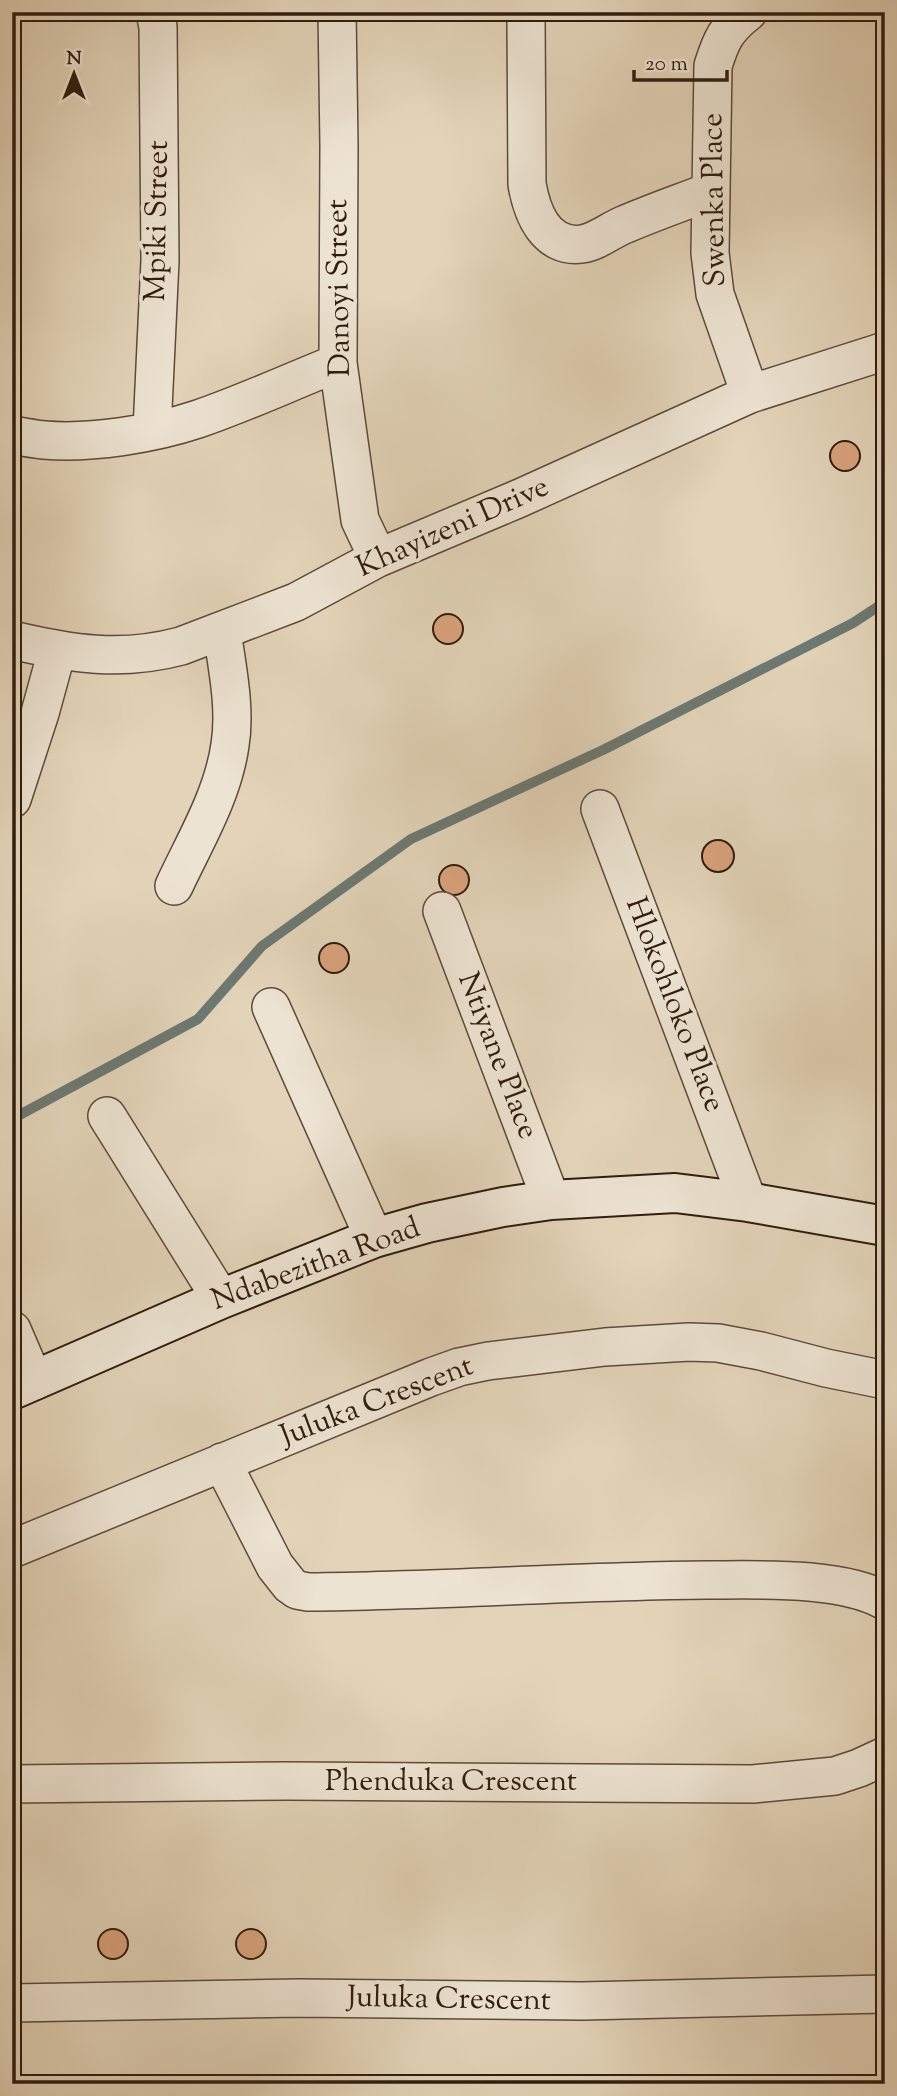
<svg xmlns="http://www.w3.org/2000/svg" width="897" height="2096" viewBox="0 0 897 2096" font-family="'Sorts Mill Goudy',serif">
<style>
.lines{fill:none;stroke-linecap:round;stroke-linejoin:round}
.stream{stroke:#6d7973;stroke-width:10}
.building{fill:#daa37e;stroke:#2f1d0f;stroke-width:2}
.street-casing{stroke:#5c4b3a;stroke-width:40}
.secondary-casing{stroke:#2f1d0f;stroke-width:42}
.street{stroke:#ede3d2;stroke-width:37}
.secondary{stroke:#ede3d2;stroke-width:38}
.labels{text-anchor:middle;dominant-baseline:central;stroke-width:7;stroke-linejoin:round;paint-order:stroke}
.street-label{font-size:30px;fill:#2f1d0f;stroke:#ede3d2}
</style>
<rect width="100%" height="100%" fill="#e3d4b9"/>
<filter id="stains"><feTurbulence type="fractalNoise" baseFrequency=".00286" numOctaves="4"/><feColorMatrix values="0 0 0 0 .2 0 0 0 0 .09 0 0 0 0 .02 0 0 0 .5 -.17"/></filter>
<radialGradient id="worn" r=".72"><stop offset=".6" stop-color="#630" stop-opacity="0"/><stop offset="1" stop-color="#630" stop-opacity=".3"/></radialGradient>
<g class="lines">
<path class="stream" d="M12 1119 198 1019 262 946 411 839 605 749 853 623 885 602"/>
</g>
<path class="building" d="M830 456a15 15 0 1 1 30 0a15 15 0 1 1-30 0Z
M433 629a15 15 0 1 1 30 0a15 15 0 1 1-30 0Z
M702 856a16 16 0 1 1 32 0a16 16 0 1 1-32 0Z
M439 880a15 15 0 1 1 30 0a15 15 0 1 1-30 0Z
M319 958a15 15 0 1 1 30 0a15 15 0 1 1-30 0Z
M236 1944a15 15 0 1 1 30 0a15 15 0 1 1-30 0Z
M98 1944a15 15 0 1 1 30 0a15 15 0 1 1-30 0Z"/>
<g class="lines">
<g class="street-casing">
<path id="street" d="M337 12 339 146 338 363 360 520 378 558
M528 12 526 18 527 184C532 213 546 249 582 244 597 242 612 229 626 224 654 212 683 202 711 191
M748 12C726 29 721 40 713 66L710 253 715 294 750 394
M152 430 160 261 158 27 155 12
M12 435C23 437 34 439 44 440 91 444 153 434 198 419 245 403 292 381 338 363
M12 640C71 654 121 662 181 646L296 602 378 558 520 498 750 394 885 351
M12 799 40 713 57 651
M600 809 748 1202
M174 886C195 841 223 795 230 745 236 708 227 667 222 631
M442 911 551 1200
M271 1007 374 1238
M107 1116 221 1299
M12 1330 34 1381
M222 1462 275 1566 290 1585 297 1590 308 1592C441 1591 574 1581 707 1580 757 1580 842 1576 885 1601
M12 1549 431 1377 459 1367 488 1361 605 1347 689 1342 718 1343 761 1351 826 1368 885 1380
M12 1784 286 1781 753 1784 835 1776 859 1768 885 1756
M12 2003 299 1998 582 2001 885 1994"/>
</g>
<g class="secondary-casing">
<path id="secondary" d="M12 1390 221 1299 374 1238 427 1223 503 1207 551 1200 675 1193 748 1202 885 1226"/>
</g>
<use href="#street" class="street"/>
<use href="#secondary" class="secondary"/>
</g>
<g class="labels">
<g class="street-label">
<text transform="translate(715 200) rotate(-91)">Swenka Place</text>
<text transform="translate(158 221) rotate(-89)">Mpiki Street</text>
<text transform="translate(340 288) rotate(-91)">Danoyi Street</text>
<text transform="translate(453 528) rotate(-24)">Khayizeni Drive</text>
<text transform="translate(674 1005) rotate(69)">Hlokohloko Place</text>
<text transform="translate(497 1056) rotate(69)">Ntiyane Place</text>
<text transform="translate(316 1265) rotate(-20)">Ndabezitha Road</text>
<text transform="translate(377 1402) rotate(-21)">Juluka Crescent</text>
<text x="451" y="1782">Phenduka Crescent</text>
<text transform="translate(449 2000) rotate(1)">Juluka Crescent</text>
</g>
</g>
<rect width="897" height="2096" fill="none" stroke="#e3d4b9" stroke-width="42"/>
<rect x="14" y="14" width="869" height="2068" fill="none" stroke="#2f1d0f" stroke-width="3.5"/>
<rect x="21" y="21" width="855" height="2054" fill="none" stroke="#2f1d0f" stroke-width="2"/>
<g transform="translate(74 74)" stroke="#ede3d2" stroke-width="5" paint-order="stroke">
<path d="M0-5L12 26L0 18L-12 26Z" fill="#2f1d0f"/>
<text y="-10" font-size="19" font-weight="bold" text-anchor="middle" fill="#2f1d0f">N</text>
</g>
<path d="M634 70v10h93v-10" fill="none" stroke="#2f1d0f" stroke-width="3.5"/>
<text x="645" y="70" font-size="21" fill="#2f1d0f" stroke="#ede3d2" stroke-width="5" paint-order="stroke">20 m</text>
<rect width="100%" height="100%" filter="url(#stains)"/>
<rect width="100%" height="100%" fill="url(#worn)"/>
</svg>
